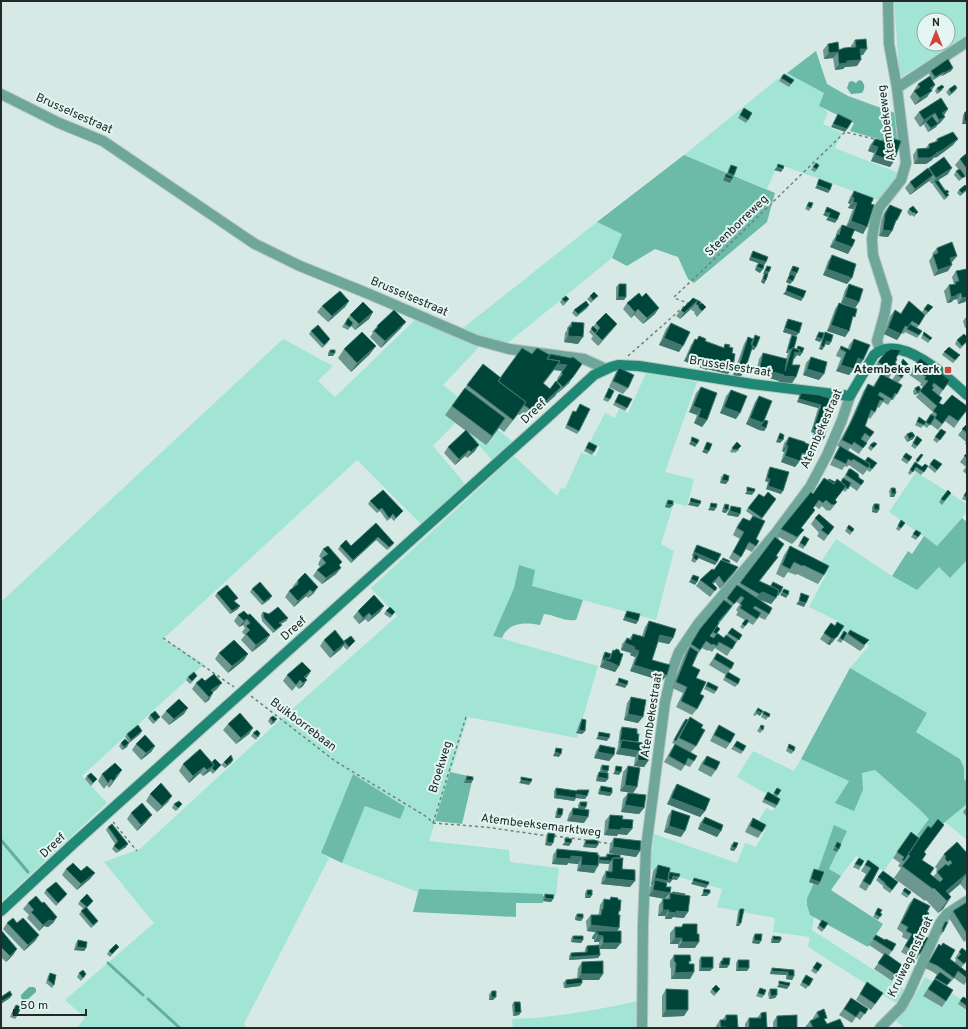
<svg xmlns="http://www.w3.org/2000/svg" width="968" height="1029" viewBox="0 0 968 1029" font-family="Overpass,sans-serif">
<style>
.green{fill:#a2e5d4;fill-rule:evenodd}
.forest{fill:#6cbaa8}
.water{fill:#61af9d}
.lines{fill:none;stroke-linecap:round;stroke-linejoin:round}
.stream{stroke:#61af9d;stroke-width:3}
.street-casing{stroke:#b6c6c2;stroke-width:12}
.secondary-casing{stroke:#b6c6c2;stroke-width:12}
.path{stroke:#737f7c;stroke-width:1.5;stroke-dasharray:3 3;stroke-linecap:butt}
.street{stroke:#6ea799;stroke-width:10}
.secondary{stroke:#1e8875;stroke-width:10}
.wall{fill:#6b978f;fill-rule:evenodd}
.shaded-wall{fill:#40766d}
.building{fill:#00453a;stroke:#40766d}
.poi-dot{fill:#d2443d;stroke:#e3f6f1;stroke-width:1.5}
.labels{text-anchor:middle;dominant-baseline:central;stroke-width:4;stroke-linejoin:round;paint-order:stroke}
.street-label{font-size:12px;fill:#222927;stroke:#e3f6f1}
.poi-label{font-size:12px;font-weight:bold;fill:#222927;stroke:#e3f6f1;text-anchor:end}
</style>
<rect width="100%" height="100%" fill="#d6e9e4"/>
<path class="green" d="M894 1H967V37L901 77 899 70ZM924 20H948V44H924Z
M787 73 825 93 819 106 828 112 823 124 842 133 835 148 901 174 881 201 778 164 767 189 684 155 775 81Z
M597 222 622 234 612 258 509 342 492 340 463 328Z
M417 318 480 346 443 385 513 442 493 461 457 421 433 446 465 484 421 524 357 460 163 639 204 664 82 776 107 803 1 902V602L283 339 333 366 318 381 335 397Z
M646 373 697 382 665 472 694 479 687 506 674 503 661 544 674 551 656 620 532 586 519 565 514 588 493 636 598 666 577 738 468 717 429 841 509 850 510 862 559 868 556 895 419 889 418 892 342 863 365 806 400 819 404 807 353 774 321 853 329 858 244 1024 246 1028H77L85 1018 65 1000 154 923 104 862 140 849 281 719 397 616 371 588 514 456 557 496 561 488 565 489 581 453 596 456 600 447 590 442 605 413 615 418 619 409 628 413Z
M916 472 967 504V512L937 546 889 512Z
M836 539 892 576 917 590 939 567 950 578 967 560V783L964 779V768L960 759 916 732 927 713 850 668 869 646 833 628 838 621 809 607 827 573 817 568Z
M753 751 794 771 801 759 849 781 863 790 862 773 875 770 918 808 929 819 917 835 911 831 884 871 856 856 841 876 829 869 847 831 807 898 810 915 814 917 812 930 905 990 896 1003 808 947 810 937 773 932 775 918 717 907 722 889 650 869 654 834 737 863 745 843 756 847 765 831 756 826 766 808 773 811 779 801 737 777Z
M967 804V840L945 822Z
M925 977 967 1003V1028H905L896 1021 912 1001Z
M638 1001 637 1028H513L512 1019C555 1018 596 1010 638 1001Z"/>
<path class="forest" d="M816 51 827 84 848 96 895 113 899 145 850 131 854 123 819 106 824 93 787 73Z
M684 155 775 193 767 222 694 283 688 279 678 257 655 249 627 266 612 258 622 234 597 222Z
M962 518 967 522V560L950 578 939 567 917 590 892 576 908 551 912 554 924 536 937 546Z
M519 565 535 570 532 586 583 600 576 620C564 622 556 615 544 614L540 625C526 622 508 622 502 638L493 636 514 588Z
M850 668 927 713 916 732 960 759 964 768V779L967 783V804L945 822 927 842 917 835 929 819 918 808 875 770 862 773 863 790 854 811 835 803 849 781 801 759Z
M450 772 473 777 462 824 435 821Z
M353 774 405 807 400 819 365 806 342 863 321 853Z
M834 825 847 831 829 869 841 876 831 890 883 924 868 947 810 915 807 905V898L812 888Z
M419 889 543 894V903H516V917L413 912Z"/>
<path class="water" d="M859 80 862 81C865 86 865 88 862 93L851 94 847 88 849 82 852 81 856 83Z
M29 987H34L36 989V992L28 999 23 1000 21 998V995Z"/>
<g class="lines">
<path class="stream" d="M1 840 28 872
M108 963 143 995
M148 999 180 1028"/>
<g class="street-casing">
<path id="street" d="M897 88 967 42
M1 94 59 123 103 141 255 244 300 266 369 294 476 340 509 349 584 359 606 369
M880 350 877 341 885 312 887 299 873 255 872 239 875 221 879 208 901 180 906 163 897 88 889 44 888 1
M642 1028 643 925 646 848 665 702 673 668 679 652 698 624 775 534 810 487 827 455 842 420 850 396
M880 1028 901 1007 909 993 940 923 947 914 967 901"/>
</g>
<g class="secondary-casing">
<path id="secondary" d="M1 911 73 844 546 419 594 375 611 367 618 365 639 366 752 384 850 396 874 355C900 332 949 378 967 395"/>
</g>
<path class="path" d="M628 356 688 303 674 298V297L702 271 845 132 883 141
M163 638 234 687
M251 696 335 761 427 817 433 823
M113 822 137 851
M433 823 485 827 548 836
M433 823 466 717
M554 836 586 840
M598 842 612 844"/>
<use href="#street" class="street"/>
<use href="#secondary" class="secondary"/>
</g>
<path class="wall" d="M855 40 863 55H861L857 66 845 67 843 69 835 70 833 58 824 59 823 50 828 44 839 50 851 47V46Z
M953 68 951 71 942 76 941 75 933 80 929 74 931 71Z
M784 74 794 80 789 87 779 81Z
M918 84 935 85 927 97 915 105 910 97Z
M937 88 942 90 937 94 935 91Z
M957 88 955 91 949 96 946 92 949 89Z
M744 108 748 120 746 123 738 118Z
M948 109 944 115 945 117 940 123 937 125 936 127 928 132 924 125 925 123 920 127 914 118 919 112Z
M965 112H967V124H962L963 115Z
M885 136 894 161 890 167 871 161 874 153 868 151 870 145 875 139 881 141Z
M937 139 953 145 937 157 933 158 932 160 926 164H914L913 155 917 149 926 148 929 144 935 142Z
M967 153V176L964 178V177L959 181 954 175 956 171 959 170 955 165 960 159Z
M944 157 948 174 938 180 948 193 947 198 944 200 933 185 934 183 932 184 929 181 910 195 905 188 910 182Z
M816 163 817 169 815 172 811 170Z
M731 165 734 175 730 183 723 180 726 174H727L729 168Z
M967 187V189L966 191 960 196 957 193 959 190Z
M854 191 871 203 863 234 854 230 851 238 848 254 830 247 833 240 836 236 837 231 842 225 846 227 853 209 848 208 850 204 848 203 850 197Z
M809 202 811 208 809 211 805 209 807 205Z
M890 205 897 220 894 225 892 231 888 237 879 236 881 221 885 211Z
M909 209 918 212 914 217 912 215 910 216 907 212Z
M937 248 957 256 952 262H951L948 271 934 276 929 261 933 255 932 254Z
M753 251 766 262 760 273 755 270 756 266 758 263 749 260 751 254Z
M832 255 847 284 823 275 828 261Z
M767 266 768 274 766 280 764 284 761 282 763 276 764 274H763L765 269Z
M793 266 795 277 790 284 786 282 788 277 790 275 789 274 791 269Z
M956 271 966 284 967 287V299L965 302 958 304 957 299 953 300 952 302 947 303 944 291 949 285 954 284 952 277Z
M619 284 626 297 624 300H616V287Z
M849 284 859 302 855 308 841 303 845 290Z
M590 296 595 299 591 303 587 299Z
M693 298 700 304 706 307 697 317 694 313 695 312 691 310 693 307 680 319 676 316 681 310Z
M562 299H569L567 302 563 306 560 302Z
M349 301 345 307 328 322 317 312 322 306Z
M909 301 925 315 917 328 922 331 917 338 905 332 904 334 902 333 897 340 884 334 890 316 895 310 900 314Z
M627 303 655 314 643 324 634 315 631 318 623 309Z
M839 303 852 321 849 331 845 337 827 331 835 309Z
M589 305 587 308 576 317 572 313 574 310Z
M933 307 926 315 922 312 924 309Z
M373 312 369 319 355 330 351 326 348 330 342 327 350 315Z
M967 316V327L965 328 963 321Z
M788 319 796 336 783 332 786 322Z
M572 322 578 344 564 342 565 333 567 330V328Z
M596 323 612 330 598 346 591 339 593 336 589 332Z
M671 323 679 352 659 345 666 329Z
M377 326 401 328 381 348 370 337 373 333 372 332Z
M311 331 328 342 322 348 309 334Z
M819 332 823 335 825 332 831 342 829 345 825 344 824 347 822 350 819 349 822 339 820 342 815 340 817 335Z
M924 332 932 338 928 343 921 338Z
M755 335 754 350 752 349 745 370 741 376 733 375 744 344 748 337 753 339Z
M792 335 794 348 796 349 798 346 802 353 800 356 797 355 794 359H793L792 365 796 377 792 383 779 382V381L766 377 767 376 756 373 759 359 763 353 786 359 788 353H786L790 338Z
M699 336 705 341 723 348 725 344 729 347 732 353 728 374 707 369V370L684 361 691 345 695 339H697Z
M967 337V342L960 349 955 344 957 340Z
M854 339 863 360 859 366 855 365 849 375 836 371 841 358 836 356 837 353 841 346 848 349 849 345Z
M376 346 369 355 351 372 338 358 344 349Z
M330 350 333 356H328V353Z
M886 352 896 358 895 363 904 370 902 378 898 383 897 394 893 400H891L888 405 883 402 879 408 877 407 875 412 870 419 868 417 865 426 874 432 859 454 850 448 848 451 865 461 877 463 870 472 867 470 863 475 849 465 847 467 845 466 842 470 830 465 836 452 840 447 837 446 849 424 864 390 868 384 873 386 877 380 882 374 873 368ZM893 371 896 374 892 380 889 378Z
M944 352 958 358 953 363 942 355Z
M550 355 571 358 569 383 558 393V392L555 396 538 411 533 408 525 419 518 414 504 432 499 428 486 445 467 431 475 451 467 458 465 456 455 465 444 453 448 447 466 431 445 415 467 385 501 378ZM554 370 562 371 557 379H558L550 389 543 384Z
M811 357 819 380 803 375 806 363Z
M920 358 950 380 939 396V403L943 405 967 410 954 428 945 421 938 430 930 424 927 428 923 425 933 412 916 397 919 393 914 395 913 391 915 388 921 390 923 387 920 385 921 383 908 374Z
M619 368 628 388 623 394 609 387 615 374Z
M701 387 707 420 702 427 694 423 697 415 689 412 696 393Z
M609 388 610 399 608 402 603 400Z
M731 390 736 419 720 413 726 396Z
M801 393 835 400 822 441 812 438 814 433 811 432 818 408 797 402 799 396Z
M619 394 627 408 625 411 613 405Z
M759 396 766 428 764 431 759 430 760 428 759 430 746 424 755 402Z
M580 404 579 431 577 434 565 428 571 414 573 411 576 412Z
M919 417 926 422 921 428 915 425Z
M967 424V445L965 444 966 442 958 435Z
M941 429 946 432 937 443 933 440Z
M780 433V443L776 442 778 437Z
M907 434 913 439 907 442 904 437Z
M917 436 920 443 915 449 911 446Z
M789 437 804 461 800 459 795 467 781 462 784 452 782 451 784 443Z
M589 442 594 452 592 455 584 451Z
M737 442 739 450 735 453 734 452 732 453 730 451Z
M877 444 871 451 868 448 870 445Z
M906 453 912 457 907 464 901 460Z
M967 453V475L963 471 966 467 960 462Z
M921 454 923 455 917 463 926 469 921 475 914 470 910 475 908 473 913 465Z
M934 459 942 464 935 473 928 467Z
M770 467 781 494 766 489 768 482 765 481 768 470Z
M849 469 864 481 857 491 850 486 845 492 843 490 835 500 837 502 830 511 828 510 827 511 822 506 819 509 815 506 813 508 815 510 801 528 799 536 792 544 777 536 781 529 813 494 828 480 835 482H841Z
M724 474 728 481 726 484 720 483 721 477Z
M891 488 896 493 894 497H890L889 491Z
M948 490 951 493 942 505 939 502Z
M966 492H967V501L962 499Z
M764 497 776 499 761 520 756 539V546L752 552 746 549 737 563 729 558 740 539 733 535 738 524 743 518 749 521 753 516 746 511 748 508Z
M668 500 670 508 665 507 666 503Z
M370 501 400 514 394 521 391 518 387 521 380 511 377 513 368 504Z
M725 504 728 510 726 513 722 512 723 507Z
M874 504 877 513 872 512V507Z
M731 506 738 517 727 515 729 509Z
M815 518 834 527 824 541 817 536 819 533 811 524Z
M901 520 905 523 899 531 896 529Z
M376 523 394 543 392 546 387 550 376 540 351 563 338 549 340 546H351Z
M849 525 854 529 850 535 845 531Z
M916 530 921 533 916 540 911 537Z
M804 536 805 546 803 549 798 546Z
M775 537 776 556 778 557 760 581 770 586 773 582 780 593 778 596H777L771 604 758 599 769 614 765 620 759 617 753 625 748 622 743 629 740 627 745 620 736 615 738 612 736 610 740 604 736 602 719 623 710 636 714 638 717 633 724 638 732 628 742 635 736 643V642L727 656 715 648 712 652 709 650 708 651 702 648 698 654 692 666 696 678 700 694 697 709 692 715 676 707 683 693 672 688 685 653 687 650 700 629 725 601 737 585 738 586Z
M697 545 717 562 715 565 698 558 695 563 691 561 693 556H692L695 548Z
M790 546 824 575 818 584 797 574 796 575 788 572 784 578 776 574 784 555Z
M323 549 339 566 336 574 322 584 313 576 317 570 320 567 318 564 321 558 319 556Z
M729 563 738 567 734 573 720 589 715 582 713 584 717 588 710 597 696 586 700 580 714 570Z
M305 573 314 593 308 598 306 596 294 607 285 597 289 591 293 587V586L298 580Z
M252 589 270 599 262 605 250 592Z
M217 593 235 602 238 609 230 614 215 596Z
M244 611 266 641 252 652 241 640 245 635 242 632 245 628 243 625 239 627 234 621 238 615Z
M358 611 380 612 368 622 365 619 359 624 353 617Z
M386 611 393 615 390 618 384 614Z
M627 611 638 621 636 624 623 620 625 614Z
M263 612 269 614 288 618 286 621 280 624 282 625 279 628 273 633 262 621 261 615Z
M649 621 673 638 669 644 658 642 652 660 662 681 630 671 635 657 630 655 631 653 621 650 622 644 627 638 629 639 633 634 642 636 645 627Z
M831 623 837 637 832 643H831L830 645 827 644 820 639Z
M717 626 720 629 714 638 711 635Z
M850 630 865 646 860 651 843 640Z
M844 631 847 633 841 643 837 641Z
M324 640 344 641H355L352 644 347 650 343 646 341 649 330 658 320 646Z
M616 649 619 666 615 672 600 667 603 655 605 652 611 654 613 650 614 651Z
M219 653 248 654 244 660 228 673 215 659Z
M717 653 734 663 728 673 738 684 735 687 723 680 726 675 709 665Z
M311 671 306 678 303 686 299 689 296 686 292 691 283 681 287 675Z
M188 677 195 679 190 684 186 680Z
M205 681 217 689 213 692 209 700 205 703 192 689 196 683Z
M708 682 716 691 714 694 704 689Z
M631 697 638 723 624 720 627 703Z
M758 708 760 716 757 714 755 716 753 715Z
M166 711 184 714 169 725 161 717Z
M764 711 770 714 766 720 761 717Z
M150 715 158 720 153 724 148 718Z
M690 717 701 728 696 746 691 752 694 761 690 767 685 765 681 771 664 762 671 750 675 744 672 743 683 722 686 719 688 720Z
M270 718 275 722 271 725 268 721Z
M582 719 585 731 582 734 576 733 580 722Z
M228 724 253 728 249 734 236 744 223 730Z
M719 725 730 743 726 749 710 741 715 731Z
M761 725 763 730 760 733 757 731Z
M622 727 637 734 638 742 648 761 644 767 634 766 635 757 616 754 618 746 620 730Z
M253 733H260L256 740 251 736Z
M127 734H140L129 743 125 737Z
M737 741 743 751 741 754 731 749Z
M121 743 127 747 122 750 119 746Z
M136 744 155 746 151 752 141 760 132 750Z
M789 744 794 751 791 754 786 751Z
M600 745 614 755 609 761 594 758 596 751Z
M707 756 716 770 711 777 698 770 702 762Z
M233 760 231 763 225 768 221 765 224 762Z
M212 762 221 765 213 774 210 771 203 776 200 773 189 783 179 771 183 764Z
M602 765 607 773 608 779 605 782 596 781 597 775 600 772V768Z
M628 766 637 787 633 793 644 808 639 814 621 812 623 799 628 793H631L620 791 623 772Z
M102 774 118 776 109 788 107 785 104 789 98 781Z
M87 776 97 779 91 786 85 779Z
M467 776 471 783H464L465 779Z
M677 784 705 811 700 817 667 804 673 790Z
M601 786 610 796 598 794 599 789Z
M556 788 576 791 577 790 587 796 585 799 576 798 574 801 554 798V791Z
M777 788 778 795 777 797V805L775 808 762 802 768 792 773 795Z
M150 794 168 802 157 812 146 801Z
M580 802 586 807 584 810V823L567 821 569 814 573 808 578 809V805Z
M174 804H182L180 807 176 811 172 808Z
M967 805V817L963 812 967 807 966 806Z
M558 808 562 815 560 818H555L556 811Z
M672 810 681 837 664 832 668 816Z
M131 813 147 821 137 831 127 819Z
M610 815 622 819 627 835 618 834 617 836 604 835 605 821Z
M705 817 717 837 698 829 700 823Z
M753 818 762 832 758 838 745 832 749 824Z
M108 827 126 847 116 853 112 849 115 844 106 830Z
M911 832 924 853 922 860 930 874 933 877 937 872 936 871 937 869 935 867 944 854 967 853V892L960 884 948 894 951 897 943 909 938 913 926 900 925 901 894 878 901 868 898 866 900 863 893 858Z
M548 833 551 846 545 845 546 837Z
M614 838 640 851 636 857 609 853 610 844Z
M586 840 596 848 583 847 584 843Z
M734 842 736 848 734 851 730 850 731 845Z
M557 849 584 851 597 855 599 857H605L607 854 620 858 622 869 630 887 601 884 602 878 606 871 608 872 609 864 598 863 594 873 577 871 578 864 568 863 567 865 552 864 553 855Z
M859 858 861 866 859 870 853 867Z
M868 860 879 868 866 891 859 887 866 874 861 871Z
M658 865 669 872 677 880 672 879 670 883 667 882 666 883 665 899H666L670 893H671L673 892 684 918 673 917 671 919H665V916H658L659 905 663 899H665L649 896 650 887 652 885 651 884 653 871Z
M66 869 81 871 95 873 90 879 77 890 62 875Z
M814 869 818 885 809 882 812 872Z
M883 871 898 882 890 893 883 888V886L876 880Z
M905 888 911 892 907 898 901 894Z
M46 890 67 894 65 897 56 906 44 893Z
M587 890 592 895 590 898H585V893Z
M545 894 553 899 551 902 543 901V897Z
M611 897 619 914V928L617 931 616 949H600V955L598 958 569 960V956L571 953H585V949L587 946 599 945V942H594V939H592V937L595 932 587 931 586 921 591 915H598L599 913 600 905 604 899 609 900Z
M914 898 927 912 921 928 920 954 916 960 901 952 908 940 902 937 903 933 897 929 909 904Z
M80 901H93L91 904 87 908 98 921 96 924 91 928 79 914 84 909 78 904Z
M967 902V940L964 942 949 918 953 911Z
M28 903 57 917 53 923 48 927 44 926 39 931 27 918 29 915 23 909Z
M878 908 880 913 882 914 878 920 873 917Z
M740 909 741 923 739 926H736L738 912Z
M577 914 583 918 581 921 575 920V917Z
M822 920 828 923 822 932 817 928Z
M945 922 943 932 941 935 940 932Z
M7 923H17L39 935 35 941 24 951 3 929Z
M683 924 695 948H678V944H670V933L675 927H681Z
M1 930 17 949 13 955 6 962 1 957Z
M755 934 761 941 759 944 752 943 753 937Z
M876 935 892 951 889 955 896 975 892 981 874 969 884 955 869 945Z
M573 936 583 940 581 943 571 942V939Z
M773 936 781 940 779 943H771V939Z
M78 940 86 948 84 951 74 950 76 943Z
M939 944 950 959 954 963 956 960 955 958 959 952 967 960 961 968 967 972V981L964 985 954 978 949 984V983L947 986 946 1001 942 1007 923 996 937 975 933 972 925 968 935 950Z
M119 947 116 950 110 957 107 954 109 951Z
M674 955 689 963V964L694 972 690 979H671V969L670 967V961Z
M701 957 713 968 710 971H699V960Z
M723 958 727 968H719V964Z
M738 960 749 968 747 971H736V963Z
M582 962 599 980H582V983L580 986 564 988 563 983 566 980 577 979 578 968Z
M817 962 822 965 816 974 811 971Z
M772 968 794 970V976L792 980 786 979V975L770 974V972Z
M50 973 54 985 52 988 46 983 48 976Z
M79 973 84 977 81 981 77 977Z
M806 975 813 979 806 989 800 985Z
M867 982 883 993 871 1010 856 1000Z
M760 988 764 995 762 998 756 996Z
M666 989 684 1016 662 1017V996Z
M712 989 718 992 714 996 710 992Z
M770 989 777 995 775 998 769 999 768 993Z
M492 991 493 1000H489V994Z
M963 997 967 999V1010L958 1004Z
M851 998 868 1009 860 1020 856 1017 852 1023 839 1015Z
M514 1002 521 1012 519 1015 513 1016 512 1005Z
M16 1005 17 1016 15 1019 10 1017 14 1008Z
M817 1012 825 1021 827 1024 843 1028H806L805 1027 810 1021 813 1019V1018Z
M761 1013 767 1028H745V1024L749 1018H757Z
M726 1015 738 1028H716V1026L720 1020H722Z
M777 1016 797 1028H773V1022Z"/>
<path class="shaded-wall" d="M860 49H867L863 55 856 56Z
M838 52 833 58 824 59 829 53Z
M861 60 857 66 845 67 843 69 835 70 839 64 847 61Z
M953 68 951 71 942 76 944 73Z
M944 72 941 75 933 80 935 77Z
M935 85 927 97 915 105 920 98 930 88Z
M944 87 942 90 937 94 939 91Z
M957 88 955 91 949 96 951 93Z
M948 109 944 115 938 119 942 113Z
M935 113 930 119 920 127 924 120Z
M945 117 940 123 937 125 936 127 928 132 931 128 936 125 939 120Z
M964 121H967V124H962Z
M833 124 847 129 845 132 831 127Z
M958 139 953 145 937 157 933 158 932 160 926 164H914L918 158 936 153Z
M872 145 878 147 874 153 868 151Z
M875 155 894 161 890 167 871 161Z
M777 167 783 169 781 172 774 170Z
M952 168 948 174 932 184 936 178Z
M728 173 734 175 732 178 726 176Z
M933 175 929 181 910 195 915 189Z
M725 177 732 179 730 183 723 180Z
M817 185 830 190 828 193 815 188Z
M967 189 966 191 960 196 962 193Z
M852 197 854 198 850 204 848 203Z
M853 202 857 203 853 209 848 208Z
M825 212 830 213 827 217 823 215Z
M828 217 837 220 835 223 826 220Z
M851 221 867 227 863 234 846 227Z
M883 230 892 231 888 237 879 236Z
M835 241 852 247 848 254 830 247Z
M957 256 952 262 945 264 950 258Z
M751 257 766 262 764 265 749 260Z
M952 265 948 271 934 276 938 270Z
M757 267 763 269 760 273 755 270Z
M827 269 852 278 847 284 823 275Z
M765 271 769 272 767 275 763 274Z
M791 271 797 273 795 277 789 274Z
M763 279 766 280 764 284 761 282Z
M788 279 793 281 790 284 786 282Z
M786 291 803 298 801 301 783 294Z
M961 293 957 299 953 300 952 302 947 303 951 297Z
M618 297H626L624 300H616Z
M845 297 859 302 855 308 841 303Z
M967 297V299L965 302 958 304 962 298Z
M349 301 345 307 328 322 332 316Z
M697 301 693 307 680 319 684 313Z
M589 305 587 308 576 317 578 314Z
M659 308 655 314 643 324 647 318Z
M638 309 634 315 631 318 635 312Z
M373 312 369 319 355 330 359 324Z
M406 322 401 328 381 348 385 341Z
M617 324 612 330 598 346 602 340Z
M831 325 849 331 845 337 827 331Z
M785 328 799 333 796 336 783 332Z
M888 328 901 334 897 340 884 334Z
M568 336 583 337 578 344 564 342Z
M817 337 822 339 820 342 815 340Z
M664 338 683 346 679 352 659 345Z
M330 339 328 342 322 348 324 345Z
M826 341 831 342 829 345 824 344Z
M376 346 369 355 351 372 357 363Z
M752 346 756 347 754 350 750 349Z
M821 346 824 347 822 350 819 349Z
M788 349 790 350 788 353H786Z
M796 350 802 353 800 356 797 355 794 359 791 358Z
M330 353H335L333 356H328Z
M550 355 567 365 562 371 554 370 536 393Z
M688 355 711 362 733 368 728 374 707 369V370L684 361Z
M858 358 863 360 859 366 853 364Z
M841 365 854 369 849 375 836 371Z
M760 367 771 370 767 376 756 373Z
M738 369 745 370 741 376 733 375Z
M807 369 824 374 819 380 803 375Z
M770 371 784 375 779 381 766 377Z
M783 376 796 377 792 383 779 382Z
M573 377 569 383 558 393 563 387Z
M561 387 555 396 538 411 545 402Z
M921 390 919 393 914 395 917 392Z
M799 399 821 405 818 408 797 402Z
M526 402 518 414 504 432 513 420Z
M693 406 701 409 697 415 689 412Z
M724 407 740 413 736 419 720 413Z
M698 417 707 420 702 427 694 423Z
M505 418 499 428 486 445 492 436Z
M750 418 763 423 759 430 746 424Z
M761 426 766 428 764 431 759 430Z
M813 429 816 430 814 433 811 432Z
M814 435 824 438 822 441 812 438Z
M915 436 913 439 907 442 909 439Z
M778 439 783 440 780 443 776 442Z
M691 441 697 444 695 447 689 444Z
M479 445 475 451 467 458 471 452Z
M786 445 788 446 784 452 782 451Z
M704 449 709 451 707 454 702 452Z
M469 450 465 456 455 465 459 459Z
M802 453 809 455 804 461 798 459Z
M785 456 800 461 795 467 781 462Z
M767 478 770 479 768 482 765 481Z
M722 480 728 481 726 484 720 483Z
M768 486 783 491 781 494 766 489Z
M747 491 754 492 752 495 745 494Z
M896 493 894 497H890L892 494Z
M690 502 700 504 698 507 688 505Z
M667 504 673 505 670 508 665 507Z
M710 507 716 508 714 511 708 510Z
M724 509 728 510 726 513 722 512Z
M874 509 879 510 877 513 872 512Z
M730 511 740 514 738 517 727 515Z
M804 530 799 536 792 544 797 537Z
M378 537 376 540 351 563 353 560Z
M694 552 717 562 715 565 694 556 695 554 693 556H692Z
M738 567 734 573 720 589 724 583Z
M341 568 336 574 322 584 326 578Z
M719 576 715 582 710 587 712 583Z
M691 579 697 582 695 585 689 582Z
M318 587 314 593 308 598 313 592Z
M770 589 780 593 778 596 768 592Z
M310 590 306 596 294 607 298 601Z
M763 592 776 598 771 604 758 599 755 600 759 594Z
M782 592 788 595 786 598 780 595Z
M272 596 270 599 262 605 264 602Z
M799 601 806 603 804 607 796 604Z
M240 606 238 609 230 614 232 611Z
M384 606 380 612 368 622 372 616Z
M732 606 728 612 714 629 718 622Z
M369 613 365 619 359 624 363 618Z
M625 617 638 621 636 624 623 620Z
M288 618 286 621 277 626 279 623Z
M247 619 243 625 239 627 244 621Z
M282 625 279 628 273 633 275 630Z
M270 635 266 641 252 652 256 645Z
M660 635 673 638 669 644 656 641Z
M831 638 834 639 830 645 827 644Z
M345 643 341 649 330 658 334 652Z
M625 643 635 647 631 653 621 650Z
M634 649 639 651 635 657 630 655Z
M248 654 244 660 228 673 232 666Z
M605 660 619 666 615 672 600 667Z
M634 665 667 675 662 681 630 671Z
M311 671 307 677 302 681 304 677Z
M307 680 303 686 299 689 303 683Z
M618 682 627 685 625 688 615 685Z
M222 683 217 689 207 697 211 690Z
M213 693 209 700 205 703 209 697Z
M188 708 184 714 169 725 174 719Z
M758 711 762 713 760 716 757 714Z
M628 714 643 717 638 723 624 720Z
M277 719 275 722 271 725 273 722Z
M253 728 249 734 236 744 241 738Z
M579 730 585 731 582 734 576 733Z
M142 731 140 734 129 743 131 740Z
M598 736 609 738 607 741 596 739Z
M129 743 127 747 122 750 124 747Z
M155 746 151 752 141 760 146 753Z
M620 748 639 751 635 757 616 754Z
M555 752 561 754 559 757 553 756Z
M598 752 614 755 609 761 594 758Z
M233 760 231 763 225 768 227 765Z
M638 760 648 761 644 767 634 766Z
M214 765 210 771 203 776 207 770Z
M204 767 200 773 189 783 193 776Z
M122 770 118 776 111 782 116 776Z
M602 770 608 771 606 774H599Z
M615 771 621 772 619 775 613 774Z
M598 777 608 779 605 782 596 781Z
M116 778 112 784 109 788 113 781Z
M466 780H473L471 783H464Z
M521 780 531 782 529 785 519 783Z
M625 785 637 787 633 793 620 791Z
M600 791 612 793 610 796 598 794Z
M576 794 587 796 585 799 576 798 574 801 554 798 556 795Z
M172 796 168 802 157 812 162 806Z
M671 798 705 811 700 817 667 804Z
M625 805 644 808 639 814 621 812Z
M580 806 586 807 584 810 578 809Z
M152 815 147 821 137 831 141 825Z
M557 815H562L560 818H555Z
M572 815 588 817 584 823 567 821Z
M702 823 721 831 717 837 698 829Z
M669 826 685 831 681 837 664 832Z
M621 828 632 829 627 835 618 834 617 836 604 835 608 829Z
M547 842 553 843 551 846 545 845Z
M565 842 571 843 569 846 562 845Z
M128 844 126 847 116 853 119 850Z
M585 844 598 845 596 848 583 847Z
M613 847 640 851 636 857 609 853Z
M732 847 736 848 734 851 730 850Z
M835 847 839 849 837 852 833 850Z
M571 856 582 857 578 864 568 863 567 865 552 864 556 858Z
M598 859 611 861 609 864 596 863Z
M581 865 598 866 594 873 577 871Z
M95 873 90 879 77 890 81 884Z
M967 873 960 884 944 898 946 891Z
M673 876 679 877 677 880 671 879Z
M606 878 635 881 630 887 601 884Z
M655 878H667L672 880 670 883 667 882 663 887 655 880 652 885 651 884Z
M811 879 820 882 818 885 809 882Z
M693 881 708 885 706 888 691 884Z
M653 890 670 893 665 899 649 896Z
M703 893H710L707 896H701Z
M587 895H592L590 898H585Z
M951 897 943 909 938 913 947 901Z
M545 898 553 899 551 902 543 901Z
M663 910H669L665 916H658Z
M676 911 688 912 684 918 673 917 671 919H665L669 912Z
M57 917 53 923 48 927 44 926 39 931 43 925 49 920Z
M577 917 583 918 581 921 575 920Z
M738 923H741L739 926H736Z
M591 925 619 928 615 934 596 931 595 932 587 931Z
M596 933H598L594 939H592Z
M39 935 35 941 24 951 28 945Z
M598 935 603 936 599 942H594Z
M675 938H682L678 944H670Z
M573 939 583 940 581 943 571 942Z
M754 940 761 941 759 944 752 943Z
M773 940H781L779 943H771Z
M682 942H699L695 948H678Z
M603 943H621L616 949H599Z
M77 947 86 948 84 951 74 950Z
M17 949 13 955 6 962 10 956Z
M600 955 598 958 569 960 571 957Z
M721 965H729L727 968H719Z
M701 968H713L710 971H699Z
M738 968H749L747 971H736Z
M772 971 788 972 786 975 770 974Z
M694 972 690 979H671L675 973Z
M581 974H603L599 980H577Z
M788 976H794L792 980 786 979Z
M582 983 580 986 564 988 566 985Z
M779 984 789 986 787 989 777 987Z
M12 995 10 998 1 1004V1002Z
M777 995 775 998 769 999 771 996Z
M491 997H496L493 1000H489Z
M666 1010H688L684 1016 662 1017Z
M521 1012 519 1015 513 1016 515 1013Z"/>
<path class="building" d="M866 39 867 49H860L861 60 847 61V63L839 64 838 52 829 53 828 44 838 42 839 50 844 48 856 47 855 40Z
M948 59 953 68 944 73V72L935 77 931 71Z
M784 74 794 80 791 84 781 78Z
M930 76 935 85 930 88 932 91 920 98 914 91 920 87 918 84Z
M942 85 944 87 939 91 937 88Z
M955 85 957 88 951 93 949 89Z
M941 98 948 109 942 113 945 117 939 120 935 113 924 120 919 112Z
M744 108 752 113 748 120 740 115Z
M965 112H967V121H964Z
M838 114 852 121 847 129 833 124Z
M932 116 938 124 931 128 926 122Z
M953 132 958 139 941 151 936 153V154L930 158H918L917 149 929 148V144L938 141 937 139Z
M885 136 901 141 894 161 875 155 878 147 872 145 875 139 883 141Z
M967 153V169L960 159Z
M944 157 952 168 936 178 929 168Z
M816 163 819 165 817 169 813 167Z
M778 164 784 166 783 169 777 167Z
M731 165 737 167 734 175 728 173Z
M928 168 933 175 915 189 910 182Z
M960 169 965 176 962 178 956 171Z
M726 174 733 177 732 179 725 177Z
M819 179 832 184 830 190 817 185Z
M938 180 945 191 947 190 949 192 947 193 949 195 946 197 935 182Z
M965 185 967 187V189L962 193 959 190Z
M854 191 873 198V200L871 203 872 205 873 204 874 205 867 227 851 221 857 203 853 202 854 198 852 197Z
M809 202 813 203 811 208 807 206Z
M890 205 902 210 897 220H896L892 231 883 230 885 214Z
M913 206 918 212 916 214 914 212 913 213 909 209Z
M827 207 840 213 837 220 828 217 830 213 825 212Z
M842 225 855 229 851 238 855 240 852 247 835 241 837 234 839 235Z
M952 242 957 256 950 258 952 265 938 270 933 255 938 253 937 248Z
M753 251 768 257 766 262 751 257Z
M832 255 856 264 852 278 827 269Z
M759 263 764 265 763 269 757 267Z
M767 266 771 267 769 272 765 271Z
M793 266 799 268 797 273 791 271Z
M967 269V282H966L967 287V297L962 298 961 293 956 295V296L951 297 949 285 956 284 955 282 959 281 956 271Z
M765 273 768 274 766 280 763 279Z
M790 274 795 276 793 281 788 279Z
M619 284H626V297H618Z
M849 284 863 289 859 302 845 297Z
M788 285 806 291 803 298 786 291Z
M340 291 349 301 332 316 322 306Z
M594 292 598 296 593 300 590 296Z
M639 293 642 297 646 293 659 308 647 318 638 309 635 312 627 303Z
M566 296 569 299 565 302 562 299Z
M693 298 701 302 700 304 702 303 706 307 702 311 698 307 699 306 696 304 697 301 684 313 681 310Z
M586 301 589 305 578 314 574 310Z
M909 301 925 315 919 325 912 321 908 327 905 326 901 334 888 328 895 310 901 314Z
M363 302 373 312 359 324 350 315Z
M839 303 857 309 855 317 853 316 849 331 831 325Z
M928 304 933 307 928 312 924 309Z
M394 310 406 322 385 341 374 331 378 327 377 326Z
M606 313 617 324 602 340 595 333 600 328 596 323Z
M348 318 353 323 350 327 345 324Z
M788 319 802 323 799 333 785 328Z
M572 322 584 323 583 337 568 336 569 327H571Z
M671 323 690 332 683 346 664 338Z
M910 324 922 331 919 335 907 329Z
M318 325 330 339 324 345 311 331Z
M593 326 598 331 595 333 596 334 591 329Z
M362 332 376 346 357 363 344 349Z
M819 332 824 333 822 339 817 337Z
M825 332 833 335 831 342 826 341 824 347 821 346Z
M924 332 932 338 930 340 923 335Z
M964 334 967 337V341L962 346 957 340Z
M755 335 760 337 756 347 752 346V345Z
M792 335 797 337 794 348H792L790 350 788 349Z
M699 336 706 339 705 341 724 348 725 344 730 345 729 347 733 348 732 353 735 354 733 368 711 362V364L688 355 695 339 697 340Z
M748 337 753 339 751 344 753 345 751 351 745 370 738 369Z
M854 339 870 345 863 360 858 358 854 369 841 365 846 352 840 349 841 346 850 350Z
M798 346 804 348 802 353 799 351 800 350 797 349Z
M949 347 960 355 955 360 944 352Z
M522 348 532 354 537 348 550 355 547 359 560 361 543 383 550 389 556 381 561 387 545 402 540 399 531 410 524 405 526 402 498 381Z
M792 348 800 350 799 353 795 352 792 365H800L796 377 783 376 784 375 770 371 771 370 760 367 763 353 787 359 785 371Z
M891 349 901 350 896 358 897 359 895 363 898 365 892 372 878 362 886 352Z
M330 350H335V353H330Z
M550 354 571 358 573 357 582 364 573 377 563 387 557 381 563 374 561 373 567 365 558 364 560 361 547 359Z
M811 357 827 362 824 374 807 369Z
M920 358 950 380 943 390 934 383 932 386 934 387 932 390 942 398 939 403 943 405 952 395 967 406V410L958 421 949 415 942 424 935 418 937 414 933 411 937 406 920 391 928 381 924 379 926 377 913 368Z
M903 359 908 364 904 370 901 368 899 371 895 368 898 364 900 365Z
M483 364 501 378 498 381 526 402 513 420 467 385Z
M619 368 634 375 628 388 613 381Z
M901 368 905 371 902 378 896 374Z
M881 374 902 385 897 394 895 393 892 399 880 392 878 395 884 399 883 401 880 400 875 412 871 410 865 426 874 432 870 437 865 433 861 439 867 443 863 448 854 442 852 445 842 440 853 418 868 384 874 387Z
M919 386 921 390 917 392 915 388Z
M701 387 717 393 707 420 698 417 701 409 693 406Z
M465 388 505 418 492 436 452 406Z
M609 388 614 391 610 399 605 397Z
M731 390 747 396 740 413 724 407Z
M801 393 819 395 835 400 824 438 814 435 816 430 813 429 821 405 799 399Z
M619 394 632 399 627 408 615 402Z
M759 396 772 401 763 423 750 418Z
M580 404 590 409 579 431 567 425 573 411 576 412Z
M931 414 935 417 930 425 926 422Z
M919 417 926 422 924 425 917 422Z
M764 420 768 421 766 428 761 426Z
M967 424V433L962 429Z
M941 429 946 432 940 440 935 437Z
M466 430 479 445 471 452 469 450 459 459 448 447Z
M912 432 915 436 909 439 907 434Z
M780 433 784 435 783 440 778 439Z
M917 436 922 440 917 446 913 443Z
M692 437 699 440 697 444 691 441Z
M789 437 805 442V443L811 445 809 455 802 453 800 461 785 456 788 446 786 445Z
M589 442 597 446 594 452 586 448Z
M707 442 712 444 709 451 704 449Z
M737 442 741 446 737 450 736 449 734 450 732 448Z
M874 442 877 444 873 448 870 445Z
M840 446 870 464 868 468 853 459 852 461 848 459 846 464 834 458Z
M906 453 912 457 909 461 903 457Z
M967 453V458L964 456Z
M921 454 923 455 918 462 916 460Z
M868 457 877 463 872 469 869 467 870 464 865 461Z
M934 459 942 464 937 470 930 464Z
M915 462 922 467 925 464 928 466 924 472 916 467 913 472 910 470Z
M770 467 789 472 783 491 768 486 770 479 767 478Z
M849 469H851L858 474 859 478 864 481 861 485 846 475Z
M724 474 729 476 728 481 722 480Z
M824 478 834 484 837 479 846 486 835 500 837 502 834 505 832 504V505L826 500 823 503 819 500 813 508 815 510 801 528 804 530 797 537 781 529 811 492 813 494Z
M843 478 851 483 848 489 845 487 844 489 846 486 841 482Z
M829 479 835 482 834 484 828 480Z
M747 487 755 489 754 492 747 491Z
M891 488H895L896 493 892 494Z
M383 490 403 511 396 518 393 514 389 518 382 508 379 510 370 501Z
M948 490 951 493 944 501 941 499Z
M768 492 776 499 762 518 748 508 759 494 764 497Z
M966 492H967V497L964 496Z
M691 498 701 501 700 504 690 502Z
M668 500 673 501V505L667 504Z
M711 503 717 504 716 508 710 507Z
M725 504 729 505 728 510 724 509Z
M874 504H879V510L874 509Z
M731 506 741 508 740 514 730 511Z
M819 514 834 527 828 535 821 530 824 527 815 518Z
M753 516 765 521 756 539 759 541 756 546 749 542 741 557 733 552 744 532 737 528 743 518 750 521Z
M901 520 905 523 901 528 898 526Z
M376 523 394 543 389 547 378 537 353 560 340 546 346 540 351 546Z
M849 525 854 529 852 532 847 528Z
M916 530 921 533 918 537 913 534Z
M804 536 809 539 805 546 800 543Z
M775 537 784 544 776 556 778 557 759 581 779 590 776 598 763 592 759 594 740 583Z
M697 545 721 554 717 562 694 552Z
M328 546 342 562 339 565 341 568 326 578 317 570 326 563 322 558 328 554 323 549Z
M790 546 829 566 824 575 803 565 802 566 794 562 790 569 782 565Z
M695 554 699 556 697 560 693 558Z
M723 558 730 561 729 563 722 560Z
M721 560 738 567 724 583 719 576 712 583 717 588 715 591 700 580 712 569 714 570Z
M305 573 318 587 313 592 310 590 298 601 289 591 298 584V580Z
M693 575 699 577 697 582 691 579Z
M260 582 272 596 264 602 252 589Z
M773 582 783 587 780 593 778 592 779 590 771 586Z
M227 585 238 598 234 601 240 606 232 611 217 593Z
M737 585 772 608 769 614 755 606 753 608 761 613 757 619 740 608 742 605 740 604 744 598 741 596 734 604 727 598Z
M784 589 789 591 788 595 782 592Z
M801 593 809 596 806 603 799 601Z
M374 595 384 606 372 616 369 613 363 618 358 611Z
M724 600 732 606 718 622 719 623 710 636 714 638 717 633 724 638 726 635 736 642 732 649 719 642 717 646 713 644 712 645 706 641 700 650 691 644 700 629Z
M278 607 288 618 279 623 282 625 275 630 264 618 263 612 269 614Z
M390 607 395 612 392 615 386 611Z
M244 611 248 615 250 614 270 635 256 645 246 634 250 630 246 626 250 623 247 619 244 621 238 615Z
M627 611 640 614 638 621 625 617Z
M746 619 749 621 745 626 742 624Z
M649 621 676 629 673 638 660 635 652 660 670 665 667 675 634 665 639 651 634 649 635 647 625 643 627 638 631 640 633 634 644 637Z
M837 622 844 626 837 637H836L834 639 831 638 824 633 831 623 835 626Z
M717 626 720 629 716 634 713 632Z
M732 628 742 635 739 640 728 633Z
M335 630 345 643 334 652 324 640Z
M850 630 869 640 864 645 848 634Z
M844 631 847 633 843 640 840 638Z
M351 636 355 641 349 647 344 641Z
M234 640 248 654 232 666 219 653Z
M690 647 698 652 692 666 700 670 696 678 706 682 700 694 704 696 697 709 681 701 687 687 676 682Z
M616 649 619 650 620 653 623 654 619 666 605 660 606 658 610 659 613 650 615 651Z
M605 652 611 654 609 659 606 658 604 661 603 660Z
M717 653 734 663 731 669 714 659Z
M302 662 311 671 304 677 307 680 303 683 300 680 296 685 287 675Z
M194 672 197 676 192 681 188 677Z
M728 672 740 679 738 684 725 677Z
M214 674 222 683 211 690 213 693 209 697 196 683 202 678 205 681Z
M619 678 628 681 627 685 618 682Z
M708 682 718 687 716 691 706 686Z
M631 697 646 700 643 717 628 714Z
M179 699 188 708 174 719 166 711Z
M758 708 763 711 762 713 758 711 757 713 756 712Z
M155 711 160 717 155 721 150 715Z
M764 711 770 714 769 717 763 714Z
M240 713 253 728 241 738 228 724Z
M273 716 277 719 273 722 270 718Z
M690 717 703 725 701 728 705 730 696 746 679 738Z
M582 719 586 720 585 731 579 730Z
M686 719 688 720 676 741 674 740Z
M138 725 142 731 131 740 127 734Z
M719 725 735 734 730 743 714 735Z
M761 725 764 726 763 730 760 728Z
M622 727 637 729V734H639L638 742 622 740 620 743Z
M257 730 260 733 258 737 253 733Z
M599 732 610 734 609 738 598 736Z
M145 735 155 746 146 753 136 744Z
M125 739 129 743 124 747 121 743Z
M622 740 650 744 648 761 638 760 639 751 620 748Z
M737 741 746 746 743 751 734 746Z
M675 744 697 756 694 761 688 758 685 765 669 756Z
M789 744 795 747 794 751 788 748Z
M600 745 615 748 614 755 598 752Z
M556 748 562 749 561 754 555 752Z
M200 749 214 765 207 770 204 767 193 776 183 764Z
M231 755 233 760 227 765 224 762Z
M707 756 720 762 716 770 703 764Z
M215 759 221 765 215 771 212 768 214 765 212 762Z
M115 763 122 770 116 776V778L113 781 111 779 108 783 102 774Z
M602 765 609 766 608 771 602 770Z
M616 766 622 767 621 772 615 771Z
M628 766 640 768 637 787 625 785Z
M599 772 608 773V779L598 777Z
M91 773 97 779 93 783 87 776Z
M467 776 473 777V780H466Z
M521 777 532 779 531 782 521 780Z
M161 783 172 796 162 806 150 794Z
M677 784 710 799 705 811 671 798Z
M601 786 612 788V793L600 791Z
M556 788 577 791V790H589L587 796 576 794V798L556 795Z
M777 788 781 790 778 795 774 793Z
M768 792 780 799 777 805 764 799Z
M628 793 646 795 644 808 625 805Z
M179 801 182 804 178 808 174 804Z
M580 802H587L586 807 580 806Z
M142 803 152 815 141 825 131 813Z
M558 808 563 809 562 815H557Z
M573 808 589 810 588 817 572 815Z
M672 810 690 816 685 831 669 826Z
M610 815 623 816 622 819 633 820 632 829 621 828V830L608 829Z
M705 817 723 825 721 831 702 823Z
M753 818 766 825 762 832 750 826Z
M938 819 944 825 924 852 926 854 922 860 934 868 930 874 940 882 943 879 937 872 946 864 948 866 952 863 950 860 948 862 945 859 946 857 944 854 957 842 967 853V873L946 891 951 897 947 901 934 888 933 889 902 866 910 856 908 854 928 826 931 828Z
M112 824 128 844 119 850 114 846 118 841 108 827Z
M911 832 919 838 904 861 902 860 904 857 897 852Z
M548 833 555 834 553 843 547 842Z
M565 838 572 839 571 843 565 842Z
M614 838 641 841 640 851 613 847Z
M586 840H598V845L585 844Z
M734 842 738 843 736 848 732 847Z
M837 842 841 844 839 849 835 847Z
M557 849 598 853 597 855H599L598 866 581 865 582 857 571 856V859L556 858Z
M607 854 620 855V858H613L611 861 599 860V857H607Z
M613 858H623L622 869 635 870V881L606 878V871L612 872Z
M859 858 864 861 861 866 855 864Z
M868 860 879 868 870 885 863 881 871 868 865 865Z
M73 863 81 871 87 866 95 873 81 884 66 869Z
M658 865 670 868 668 881 655 878Z
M814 869 824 872 820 882 811 879Z
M883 871 898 882 892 890 885 884V883L878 877Z
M669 872 680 874 679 877 673 876 672 880 668 879Z
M694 878 709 882 708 885 693 881Z
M655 880 667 883 666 887H671L670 893 653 890Z
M56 882 67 894 58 903 46 890Z
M905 888 911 892 909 895 903 891Z
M704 889 710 890V893H703Z
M587 890H592V895H587Z
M673 892 685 894V895L672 893Z
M670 893 690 896 688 912 676 911V913L669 912V910H663V899H670Z
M87 894 93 901 87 907 80 901Z
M545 894 554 895 553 899 545 898Z
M36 896 42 903 44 902 57 917 53 921 49 920 43 925 31 912 34 910 28 903Z
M611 897 618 898V900H621L620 911H619L618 915H620L619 928 591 925V915H601L602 909H603L604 899 610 900Z
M914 898 930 906 927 912 929 913 919 933 928 938 920 954 905 946 912 934 906 931 908 927 901 923Z
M967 902V934L953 911Z
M86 907 98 921 93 925 81 911Z
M878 908 882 910 880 913 882 914 880 917 875 914Z
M740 909H744L741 923H738Z
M577 914H583V918L577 917Z
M13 918 17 923 23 918 39 935 28 945 7 923Z
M822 920 828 923 824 929 819 925Z
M945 922H948L943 932 942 929Z
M683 924H697V934H699V942H682V938H675V927H682Z
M921 928 923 929 921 934 919 933Z
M1 930 17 949 10 956 1 947Z
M596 931H621V943H603V936L598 935V933H596Z
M755 934H762L761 941 754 940Z
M876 935 885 940 886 939 896 944 892 951 873 939Z
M573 936H583V940L573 939Z
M773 936 781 937V940H773Z
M78 940 87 942 86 948 77 947Z
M943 943 955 950 950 959 967 972V978L958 971 954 978 938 966 929 962 939 944 941 946Z
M116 944 119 947 112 954 109 951Z
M599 945 600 955 571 957V953L587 952V946Z
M962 948 967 952V960L964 964 957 958 961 954 959 952Z
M885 953 902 965 896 975 878 963Z
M674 955H690L691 961H689V964H694V972L675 973 676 963 674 961Z
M701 957H713V968H701Z
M723 958H730L729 965H721V961H723Z
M738 960H749V968H738Z
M603 961V974H581L582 962Z
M817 962 822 965 818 971 813 968Z
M772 968 794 970V976H788V972L772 971Z
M83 970 86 974 83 978 79 973Z
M940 972 951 980 947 985 935 978Z
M50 973 56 975 54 985 48 980Z
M806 975 813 979 809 986 802 982Z
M582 978V983L566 985V980Z
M935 979 953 990 946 1001 928 989Z
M779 981 790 983 789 986 779 984Z
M867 982 883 993 875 1004 860 994Z
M716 985 720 989 716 993 712 989Z
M760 988 766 990 764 995 758 993Z
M666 989 688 990V1010H666Z
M770 989H777V995L771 996Z
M10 991 12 995 1 1002V997Z
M492 991H496V997H491Z
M963 997 967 999V1006L960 1001Z
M851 998 868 1009 865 1014 860 1011 856 1017 844 1009Z
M514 1002H520L521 1012 515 1013Z
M16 1005 21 1007 17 1016 12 1014Z
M824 1009 827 1018 824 1019 827 1024 840 1019 844 1027 842 1028H813L810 1021 819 1017 817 1012Z
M766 1012 767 1028H749V1018H761V1013Z
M726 1015H737L738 1028H726V1027H721L720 1020H726Z
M797 1015V1028H777V1016Z"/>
<rect class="poi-dot" x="944" y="366" width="8" height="8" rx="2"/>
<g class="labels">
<g class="street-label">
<text transform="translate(74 114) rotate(24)">Brusselsestraat</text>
<text transform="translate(887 123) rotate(-97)">Atembekeweg</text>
<text transform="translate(737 226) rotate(-44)">Steenborreweg</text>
<text transform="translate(409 297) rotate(23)">Brusselsestraat</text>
<text transform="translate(730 367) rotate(9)">Brusselsestraat</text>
<text transform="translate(534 412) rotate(-43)">Dreef</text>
<text transform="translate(822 429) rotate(-66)">Atembekestraat</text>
<text transform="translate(294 629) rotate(-42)">Dreef</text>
<text transform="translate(652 715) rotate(-81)">Atembekestraat</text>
<text transform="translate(303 725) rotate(37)">Buikborrebaan</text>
<text transform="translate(441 767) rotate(-73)">Broekweg</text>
<text transform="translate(541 826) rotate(7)">Atembeeksemarktweg</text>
<text transform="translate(53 846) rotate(-43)">Dreef</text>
<text transform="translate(911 957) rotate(-64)">Kruiwagenstraat</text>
</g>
<g class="poi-label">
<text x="940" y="370">Atembeke Kerk</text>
</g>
</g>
<rect width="968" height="1029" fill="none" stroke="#222927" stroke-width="4"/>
<g transform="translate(936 32)"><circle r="19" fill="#e3f6f1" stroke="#96a4a0"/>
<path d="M0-3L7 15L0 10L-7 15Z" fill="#d2443d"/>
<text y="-6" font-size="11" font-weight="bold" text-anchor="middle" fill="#222927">N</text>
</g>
<path d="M14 1009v6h72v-6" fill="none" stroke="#222927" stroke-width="2"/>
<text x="20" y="1009" font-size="12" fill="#222927" stroke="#e3f6f1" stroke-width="3" paint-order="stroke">50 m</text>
</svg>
